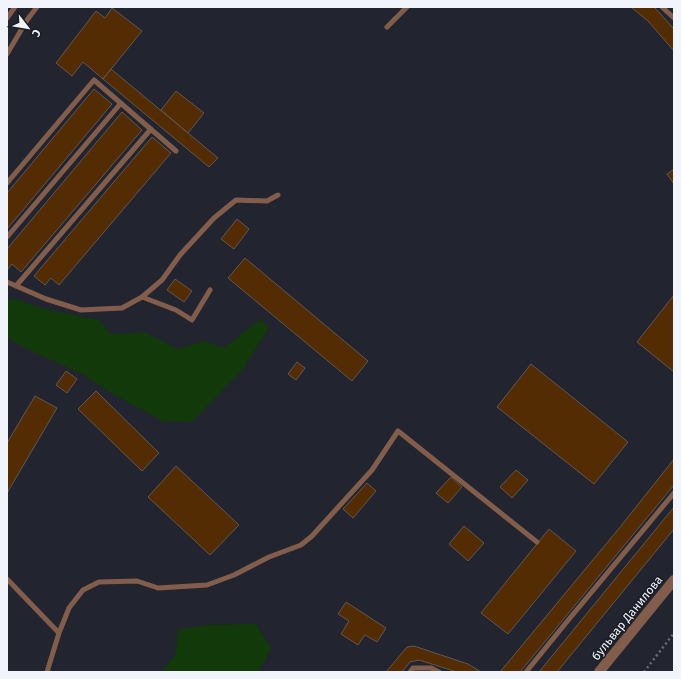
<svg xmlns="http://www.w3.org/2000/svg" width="681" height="679" viewBox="0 0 681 679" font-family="'Fira Sans',sans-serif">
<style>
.green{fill:#113909}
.building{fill:#532c04;stroke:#62574f}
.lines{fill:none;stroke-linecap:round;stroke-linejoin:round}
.path{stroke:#6b6d76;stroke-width:2.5;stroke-dasharray:2 3;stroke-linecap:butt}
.lane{stroke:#835d4c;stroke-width:5}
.street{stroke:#835d4c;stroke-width:10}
.labels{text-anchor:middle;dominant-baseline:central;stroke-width:3;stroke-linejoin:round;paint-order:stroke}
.street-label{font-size:12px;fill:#f2f4fb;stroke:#191c25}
</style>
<rect width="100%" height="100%" fill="#22252f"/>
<path class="green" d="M15 299 48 310 99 320 111 334 145 332 178 349 204 341 224 348 261 319 269 328 242 370 192 422 163 421 110 392 84 375 21 346 7 337V300Z
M256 624 271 648 259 672H161L176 654 178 629 210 625Z"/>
<path class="building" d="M631 7H654L656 9 674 29V51L648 21Z
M112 8 142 31 103 79 83 62 72 76 56 63 96 11 105 18Z
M111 69 218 158 209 167 103 79Z
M94 89 112 104 7 229V193Z
M176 91 204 113 188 133 161 110Z
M122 112 142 130 21 272 12 264 8 269 7 268V249Z
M152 137 171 153 59 285 51 278 45 285 34 276Z
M674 169V184L667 174Z
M237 219 249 229 234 249 221 239Z
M245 258 368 361 352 381 228 278Z
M175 279 192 291 184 302 167 290Z
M674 295V372L637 342Z
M297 362 305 368 296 380 288 374Z
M531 364 628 442 594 484 497 407Z
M66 371 77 379 67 393 56 385Z
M96 391 159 453 142 471 78 409Z
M35 396 57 408 7 493V443Z
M674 459V485L520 672H500L621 526Z
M176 466 239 525 210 555 148 497Z
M516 470 528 480 512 498 500 487Z
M451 477 462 487 448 503 436 493Z
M367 483 376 491 353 518 343 509Z
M674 507V529L557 672H539Z
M464 526 484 543 468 561 449 544Z
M549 529 576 551 508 634 481 613Z
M346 602 386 628 377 642 365 635 358 645 341 634 349 621 338 614Z
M414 646 468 664 481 672H457L419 660 410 662 402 672H386L407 647Z"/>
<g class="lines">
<path class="path" d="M644 672 674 633"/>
<path class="lane" d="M662 7 674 18
M7 18 15 7
M387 27 407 7
M7 54 27 20 37 7
M7 183 94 80 176 151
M7 237 121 103
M7 282 46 299 81 310 122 308 142 297 176 310 192 320 210 290
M16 286 151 129
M142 297 162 280 180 255 214 218 236 200 267 201 278 195
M7 579 59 633
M47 672 59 633 69 608 83 590 99 582 137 581 158 588 207 585 234 575 269 557 301 545 312 536 372 470 398 431 537 542
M410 672 413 668H431L439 672
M526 672 565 624 674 493"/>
<path class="street" d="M599 672 674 580"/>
</g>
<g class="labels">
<g class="street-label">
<text transform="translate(627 618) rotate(-51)">бульвар Данилова</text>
</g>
</g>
<rect width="681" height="679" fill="none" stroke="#f2f4fb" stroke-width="16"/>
<g transform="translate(28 28) rotate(121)" stroke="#191c25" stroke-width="3" paint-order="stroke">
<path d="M0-3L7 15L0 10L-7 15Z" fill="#f2f4fb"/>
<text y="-6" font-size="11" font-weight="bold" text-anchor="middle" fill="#f2f4fb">С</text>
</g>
</svg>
